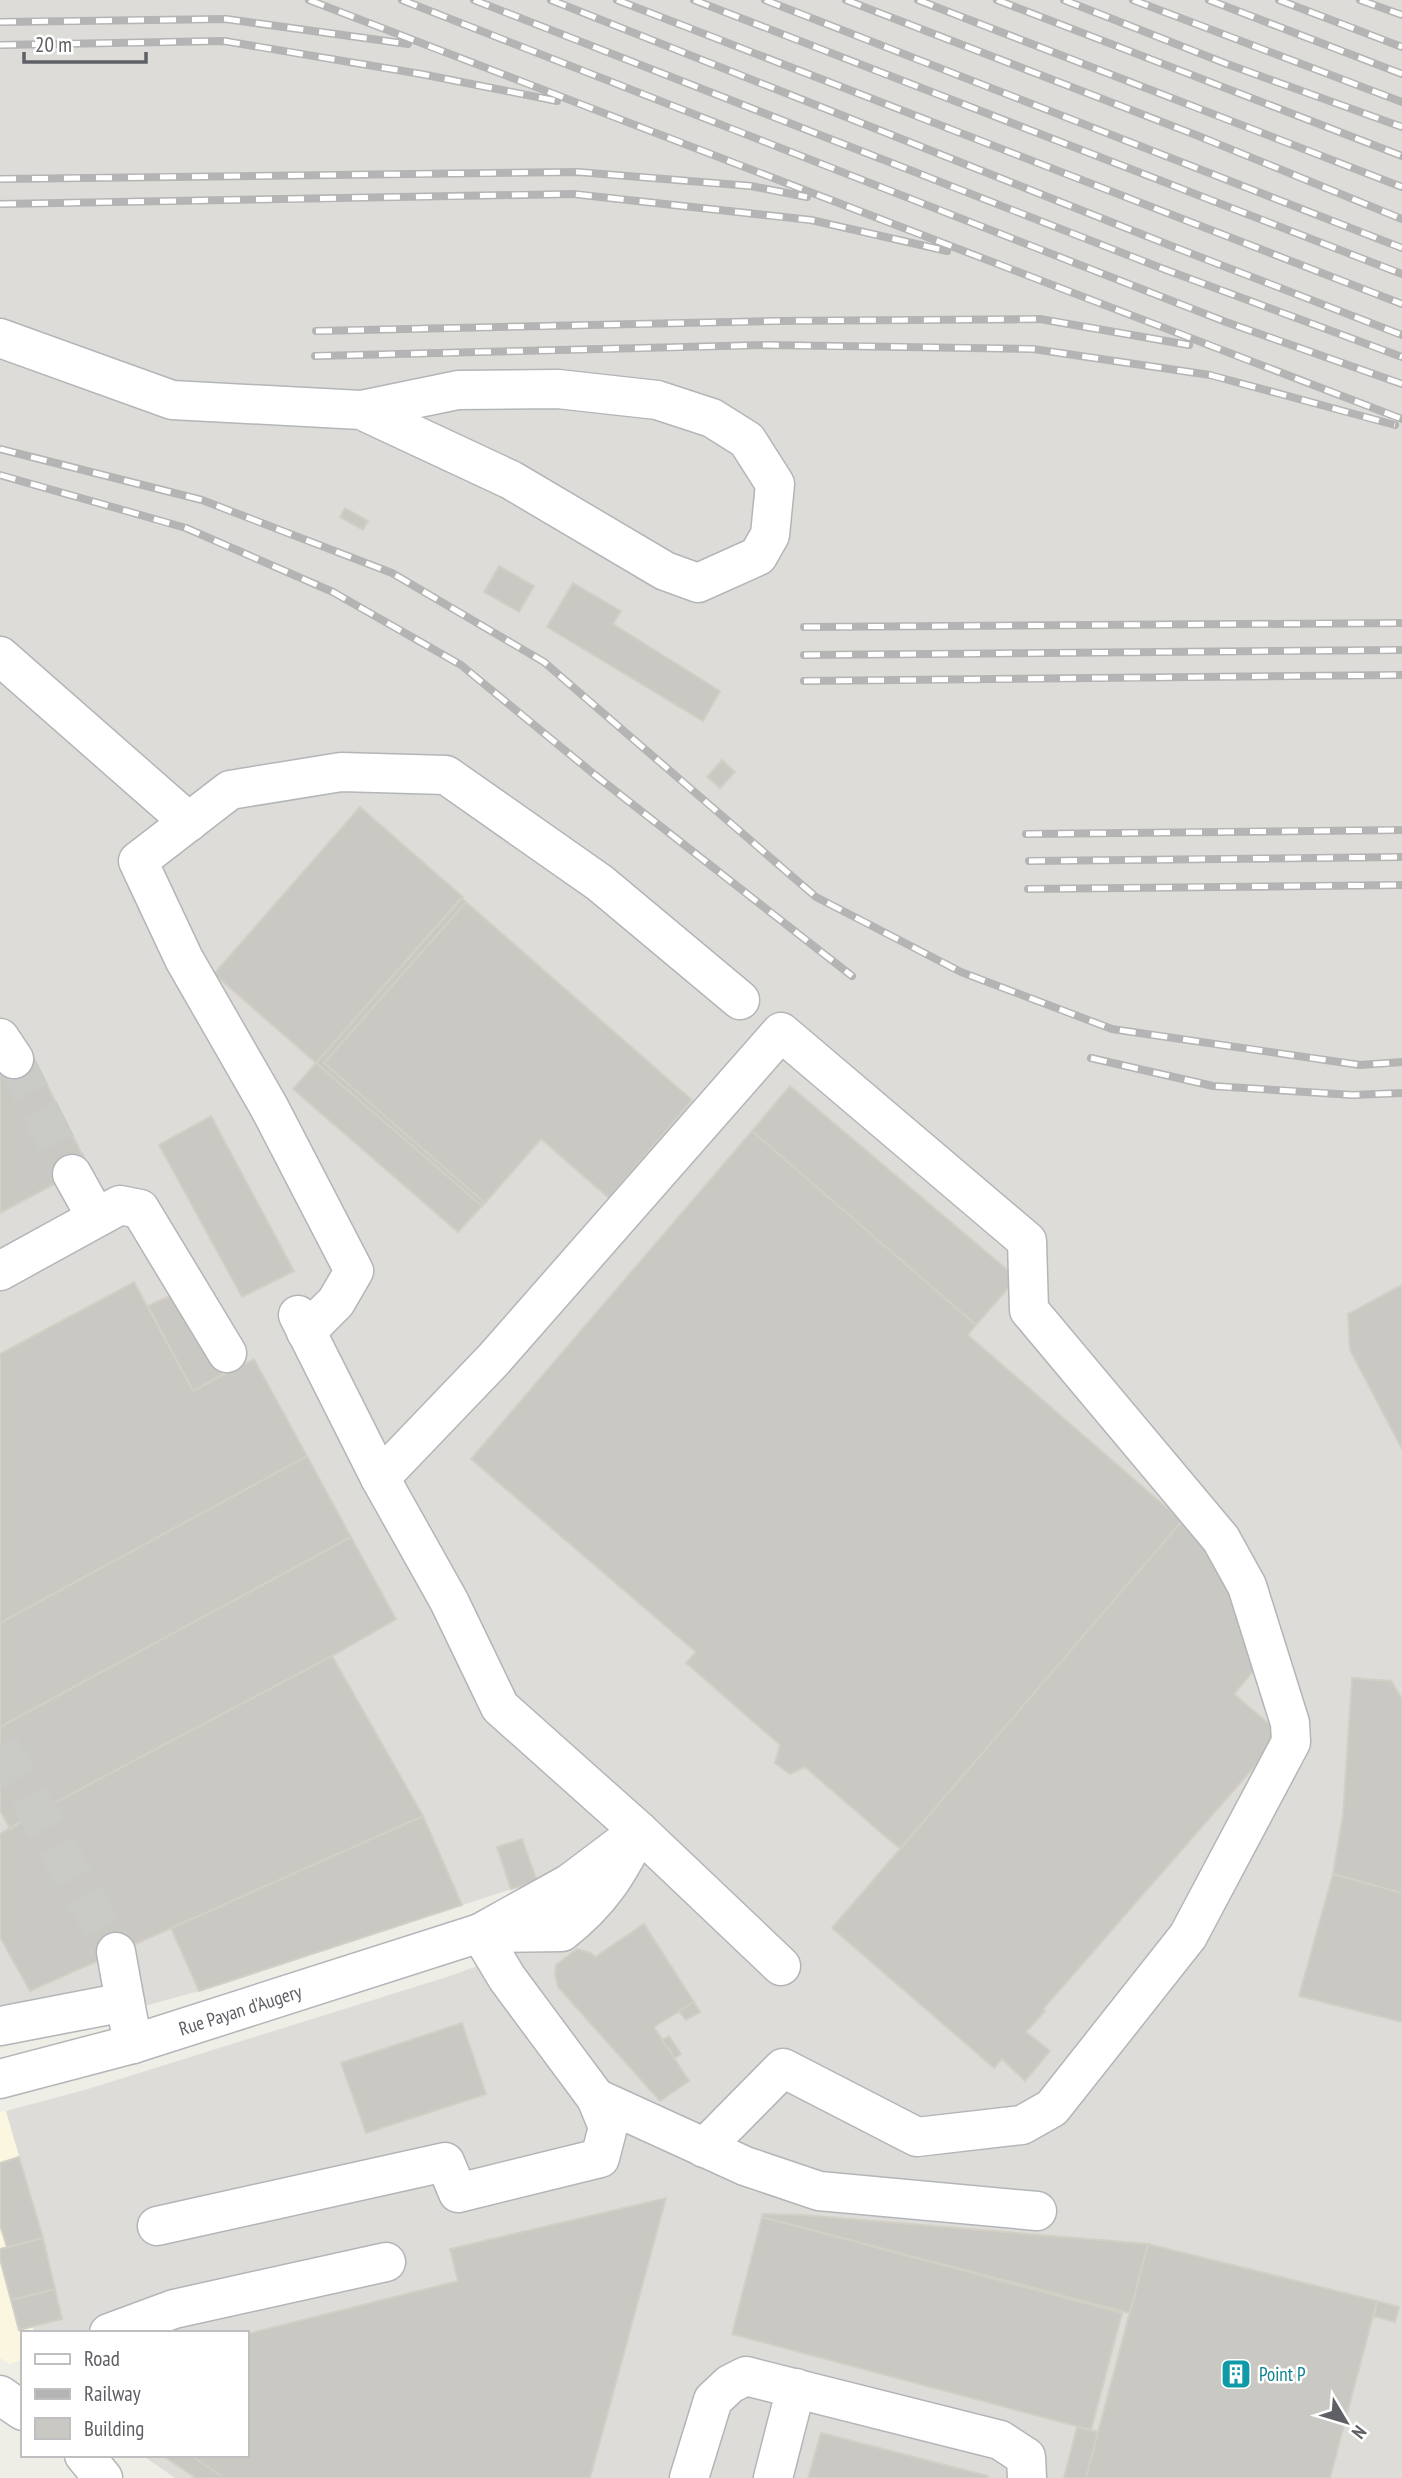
<svg xmlns="http://www.w3.org/2000/svg" width="1402" height="2478" viewBox="0 0 1402 2478" font-family="'PT Sans Narrow',sans-serif">
<style>
.commercial{fill:#faf6e0}
.industrial{fill:#dddcd8}
.building{fill:#cac8c3;stroke:#d2cfc5;stroke-width:2}
.lines{fill:none;stroke-linecap:round;stroke-linejoin:round}
.minor-tunnel{stroke:#cacac6;stroke-width:38;stroke-dasharray:38 19;stroke-linecap:butt}
.minor-casing{stroke:#b3b5b9;stroke-width:41}
.minor{stroke:#fff;stroke-width:38}
.rail-casing{stroke:#b4b4b5;stroke-width:8}
.rail{stroke:#fff;stroke-width:5;stroke-dasharray:16;stroke-linecap:butt}
.labels{text-anchor:middle;dominant-baseline:central;stroke-width:5;stroke-linejoin:round;paint-order:stroke}
.street-label{font-size:19px;fill:#5e6065;stroke:#fff}
.culture-label{font-size:19px;fill:#0d838f;stroke:#fff;text-anchor:start}
</style>
<rect width="100%" height="100%" fill="#eeede6"/>
<path class="commercial" d="M6 2111 43 2238 62 2319 33 2326 34 2333H23V2360L9 2364 0 2358V2112Z"/>
<path class="industrial" d="M0 0H1402V2478H175L142 2455H247V2333H34L33 2326 62 2319 43 2238 6 2111 88 2089 450 1976 567 1933 536 1881 199 1991 0 2046Z"/>
<path class="building" d="M345 508 368 521 363 530 340 517Z
M499 566 534 586 519 612 484 592Z
M573 583 621 611 613 624 720 691 703 721 547 627Z
M722 760 735 772 720 788 707 777Z
M360 807 463 897 316 1063 214 974Z
M461 898 466 902 324 1063 485 1203 482 1206 316 1063Z
M466 902 692 1100 609 1198 541 1139 485 1203 324 1063Z
M29 1049 88 1166 0 1213V1067Z
M316 1063 482 1206 458 1232 293 1089Z
M790 1086 1017 1278 976 1325 752 1131Z
M211 1116 294 1271 242 1297 159 1145Z
M752 1131 976 1325 968 1335 1182 1521 900 1849 805 1767 790 1774 775 1763 780 1745 686 1663 696 1652 471 1459Z
M134 1282 193 1391 254 1359 307 1456 0 1623V1354Z
M1402 1285V1449L1350 1350 1348 1314Z
M176 1293 222 1375 193 1391 148 1306Z
M307 1456 351 1537 0 1727V1623Z
M1182 1521 1220 1554 1255 1669 1234 1694 1282 1735 1043 2009 1045 2011 1026 2032 1050 2051 1025 2081 1002 2059 994 2068 832 1928Z
M351 1537 396 1619 332 1656 37 1812 10 1829 0 1810V1727Z
M332 1656 423 1816 30 1991 0 1937V1834L37 1812Z
M1352 1678 1391 1681 1402 1699V1893L1333 1874 1343 1815Z
M423 1816 462 1905 199 1991 171 1928Z
M522 1839 537 1881 511 1889 497 1847Z
M1333 1874 1402 1893V2022L1299 1996Z
M644 1924 694 2002 654 2027 689 2081 660 2101 558 1987 555 1975 556 1965 577 1949 591 1953 595 1957Z
M694 2002 700 2012 686 2020 679 2011Z
M462 2023 486 2094 366 2133 341 2063Z
M669 2036 681 2054 675 2058 662 2040Z
M19 2157 43 2238 7 2247 0 2225V2163Z
M666 2198 590 2478H224L190 2455H247V2334L458 2281 450 2249Z
M763 2214 802 2215 1148 2244 1130 2313 762 2217Z
M762 2217 1122 2313 1091 2430 732 2334Z
M43 2238 55 2289 11 2300 0 2259V2249Z
M1148 2244 1377 2301 1330 2478H1086Z
M55 2289 62 2319 19 2330 11 2300Z
M1377 2301 1399 2307 1395 2322 1374 2316Z
M1077 2427 1098 2432 1086 2478H1064Z
M821 2433 988 2476 987 2478H808Z
M162 2455H190L224 2478H196Z"/>
<g class="lines">
<path class="minor-tunnel" d="M14 1059 72 1174
M0 1746 116 1952"/>
<g class="minor-casing">
<g id="minor">
<path d="M0 338 172 400 361 410 458 390 558 389 657 400 712 418 747 440 775 484 770 535 758 556 698 583 665 571 511 480 361 410"/>
<path d="M0 656 189 822"/>
<path d="M0 1038 14 1059"/>
<path d="M72 1174 96 1217"/>
<path d="M0 1271 120 1205 140 1209 227 1353"/>
<path d="M298 1315 380 1478 449 1601 500 1707 639 1831 781 1966"/>
<path d="M306 1332 336 1302 354 1271 269 1107 184 959 138 861 230 790 341 772 446 775 600 883 740 1000"/>
<path d="M380 1478 494 1359 781 1032 1027 1241 1029 1310 1221 1539 1247 1586 1290 1723 1291 1742 1188 1936 1052 2108 1022 2125 917 2137 783 2068 704 2148"/>
<path d="M639 1831C617 1875 601 1901 562 1932L480 1933 570 1883Z"/>
<path d="M116 1952 125 2002"/>
<path d="M0 2026 125 2002 133 2044"/>
<path id="s1" d="M0 2079 133 2044 480 1933 507 1978 596 2098 608 2127 600 2158 458 2193 445 2162 157 2226"/>
<path d="M596 2098 745 2166 819 2191 1037 2211"/>
<path d="M109 2333 174 2309 386 2262"/>
<path d="M0 2395 23 2411"/>
<path d="M84 2455 103 2478"/>
<path d="M689 2478 713 2400 730 2384 746 2376 1000 2440 1026 2457 1027 2478"/>
<path d="M773 2478 796 2388"/>
</g>
</g>
<use href="#minor" class="minor"/>
<g class="rail-casing">
<path id="rail" d="M309 0 1402 419
M402 0 1226 322 1402 384
M474 0 1161 268 1402 357
M551 0 1169 245 1402 335
M617 0 1402 304
M694 0 1402 274
M765 0 1402 248
M846 0 1201 137 1402 219
M918 0 1402 187
M997 0 1402 156
M1064 0 1227 64 1402 127
M1133 0 1402 102
M1209 0 1402 74
M1279 0 1402 47
M1360 0 1402 15
M0 22 226 19 408 44
M0 45 224 41 421 74 557 101
M0 179 578 172 751 186 807 197
M0 204 573 194 811 220 947 251
M316 331 777 321 1040 319 1189 345
M315 356 768 345 1033 349 1210 375 1395 425
M0 449 202 500 392 573 544 662 816 897 961 972 1112 1029 1360 1065 1402 1062
M0 475 186 528 333 592 461 665 595 775 852 976
M804 627 1402 623
M804 655 1402 650
M804 681 1402 675
M1026 834 1402 830
M1029 861 1402 857
M1028 889 1402 885
M1091 1058 1213 1086 1353 1095 1402 1093"/>
</g>
<use href="#rail" class="rail"/>
</g>
<defs>
<g id="building-square" transform="scale(1.575)"><rect x="-9" y="-9" width="18" height="18" rx="4" fill="#0f9aa8" stroke="#fff"/><path d="M-4-6H4V6H1V3H-1V6H-4ZM-2.5-4.3h1.7v1.8h-1.7ZM.8-4.3h1.7v1.8H.8ZM-2.5-1h1.7V.8h-1.7ZM.8-1h1.7V.8H.8Z" fill="#fff"/></g>
</defs>
<g fill-rule="evenodd">
<use href="#building-square" x="1236" y="2374"/>
</g>
<g class="labels">
<g class="street-label">
<text stroke="none"><textPath href="#s1" startOffset="250">Rue Payan d'Augery</textPath></text>
</g>
<g class="culture-label">
<text x="1259" y="2374">Point P</text>
</g>
</g>
<rect x="21" y="2331" width="228" height="126" fill="#ffffff" stroke="#bfbfc1" stroke-width="2"/>
<rect x="35" y="2354" width="35" height="10" fill="#ffffff" stroke="#bfbfc1" stroke-width="2"/>
<text x="84" y="2366" font-size="21" fill="#5e6065">Road</text>
<rect x="35" y="2389" width="35" height="10" fill="#b4b4b5" stroke="#bfbfc1" stroke-width="2"/>
<text x="84" y="2401" font-size="21" fill="#5e6065">Railway</text>
<rect x="35" y="2418" width="35" height="21" fill="#cac8c3" stroke="#bfbfc1" stroke-width="2"/>
<text x="84" y="2436" font-size="21" fill="#5e6065">Building</text>
<g transform="translate(1346 2422) rotate(128)" stroke="#ffffff" stroke-width="5" paint-order="stroke">
<path d="M0-5L12 26L0 18L-12 26Z" fill="#5e6065"/>
<text y="-10" font-size="19" font-weight="bold" text-anchor="middle" fill="#5e6065">N</text>
</g>
<path d="M24 52v10h122v-10" fill="none" stroke="#5e6065" stroke-width="3.5"/>
<text x="35" y="52" font-size="21" fill="#5e6065" stroke="#ffffff" stroke-width="5" paint-order="stroke">20 m</text>
</svg>
